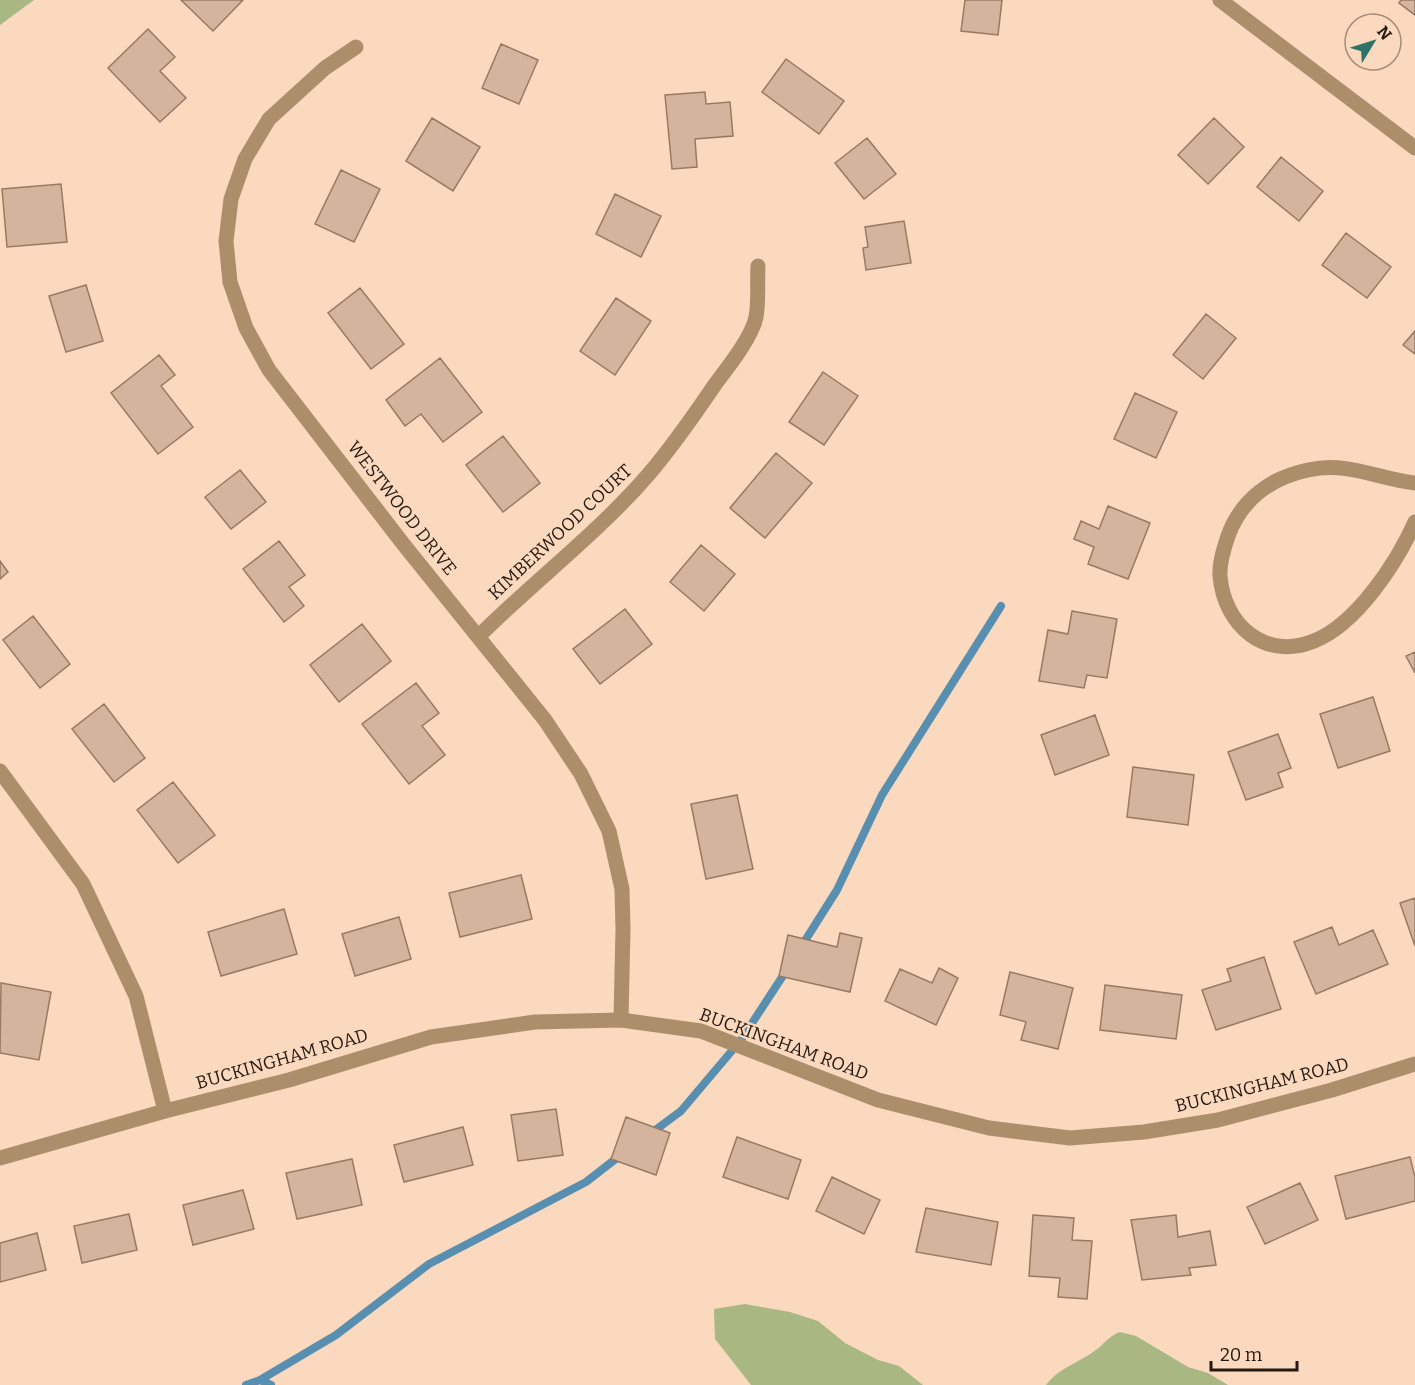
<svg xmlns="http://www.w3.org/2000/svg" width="1415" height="1385" viewBox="0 0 1415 1385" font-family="Bitter,serif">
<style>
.green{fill:#a9b783}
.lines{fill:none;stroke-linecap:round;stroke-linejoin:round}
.stream{stroke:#588fb1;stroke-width:8}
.building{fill:#d4b49c;stroke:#987a63;stroke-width:1.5}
.street{stroke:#ac8f6a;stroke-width:15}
.labels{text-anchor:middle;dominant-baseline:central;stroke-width:4.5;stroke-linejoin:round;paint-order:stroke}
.street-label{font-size:18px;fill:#251910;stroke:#fad9bf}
</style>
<rect width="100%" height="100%" fill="#fad9bf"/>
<path class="green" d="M0 0H34L0 25Z
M745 1304 790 1312 818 1321 845 1343 878 1360 899 1366 923 1385H751L715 1339 714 1309Z
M1120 1332 1136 1336 1188 1367 1208 1373 1228 1385H1046C1059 1368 1076 1364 1093 1352 1103 1346 1108 1336 1120 1332Z"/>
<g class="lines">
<path class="stream" d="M801 947 837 890 882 795 1001 606
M650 1134 681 1111 741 1040 788 968
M260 1380 271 1385
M246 1385 260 1380 336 1335 429 1264 586 1182 622 1154"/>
</g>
<path class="building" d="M181 0H243L213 31Z
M965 0H1002L998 35 961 31Z
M1401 0H1415V15L1399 3Z
M148 29 175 57 160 71 186 98 160 122 108 68Z
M501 44 538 60 519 104 482 88Z
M786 59 844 101 819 134 762 92Z
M705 92 706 104 730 102 733 136 695 139 697 167 672 169 665 95Z
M432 118 480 147 453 191 406 161Z
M1214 118 1244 147 1208 184 1178 155Z
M867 138 896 174 864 199 835 163Z
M1281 157 1323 191 1299 221 1257 187Z
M341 170 380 189 354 242 315 224Z
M61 184 67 242 7 247 2 189Z
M615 194 661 216 641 257 596 234Z
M904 221 911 263 866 270 863 248 868 247 865 227Z
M1346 233 1391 267 1367 298 1322 265Z
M86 285 103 341 66 352 49 296Z
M360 288 404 344 371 369 328 313Z
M616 298 651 321 615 375 580 351Z
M1206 314 1236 338 1203 379 1173 355Z
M1415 331V354L1403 345Z
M159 355 175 375 161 386 193 427 158 454 111 393Z
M440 358 482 412 443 442 421 414 405 426 386 400Z
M823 372 858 396 824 445 789 422Z
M1135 393 1177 412 1156 458 1114 439Z
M503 436 540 483 503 512 466 465Z
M776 453 812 483 765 538 730 508Z
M240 470 266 502 231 529 205 497Z
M1108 506 1150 523 1128 579 1088 564 1094 547 1074 539 1081 521 1099 529Z
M279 541 305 575 289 587 304 606 284 622 243 569Z
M701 545 735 574 704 611 670 582Z
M0 561 8 572 0 579Z
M625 609 652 644 600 684 573 649Z
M1072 611 1117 619 1107 678 1087 675 1084 688 1039 681 1048 630 1068 634Z
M33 616 70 664 40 688 3 640Z
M362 624 391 661 339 702 310 665Z
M1415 652V673L1406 656Z
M416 683 439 713 422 726 445 755 409 784 362 724Z
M1373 697 1390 751 1338 768 1320 714Z
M104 704 145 758 114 782 72 729Z
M1095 715 1109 755 1055 775 1041 735Z
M1278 734 1291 768 1278 773 1283 787 1246 800 1228 752Z
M1133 767 1194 775 1188 825 1127 817Z
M173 782 215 835 178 863 137 810Z
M737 795 753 869 706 879 691 804Z
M521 875 532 919 460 937 449 893Z
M1415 898V946L1400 903Z
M284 909 297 954 221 976 208 932Z
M399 917 411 959 355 976 342 934Z
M1332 927 1339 945 1373 930 1388 964 1316 994 1294 942Z
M840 933 862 938 850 992 779 976 788 935 837 947Z
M1264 957 1281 1009 1216 1030 1202 990 1231 981 1227 969Z
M939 968 958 978 936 1025 885 1001 900 969 932 983Z
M1010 972 1073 988 1058 1049 1021 1040 1026 1022 1000 1015Z
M1 983 51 992 39 1060 0 1053Z
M1105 985 1182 995 1176 1039 1100 1030Z
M556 1109 563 1155 518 1161 511 1115Z
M626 1117 670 1133 656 1175 611 1159Z
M463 1127 473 1165 404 1182 394 1145Z
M737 1137 801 1160 788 1199 723 1177Z
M1410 1157 1415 1177V1201L1346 1219 1335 1176Z
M352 1159 362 1205 297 1219 286 1173Z
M832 1177 880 1200 864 1234 816 1211Z
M1300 1183 1318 1220 1265 1244 1247 1207Z
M243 1190 254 1229 193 1245 183 1205Z
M926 1208 998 1222 991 1265 916 1252Z
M129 1214 137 1250 82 1263 74 1226Z
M1033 1215 1074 1218 1072 1240 1092 1241 1087 1299 1058 1297 1060 1278 1029 1276Z
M1176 1215 1178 1237 1210 1231 1216 1265 1189 1268 1191 1275 1142 1280 1131 1220Z
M37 1233 46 1270 0 1282V1243Z"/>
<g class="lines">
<path class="street" d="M1220 0 1415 148
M356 47 325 68 269 119 245 159 231 199 226 241 230 282 246 328 269 370 404 545 545 720 581 774 609 831 622 889 623 929 621 1020
M1415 483C1377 479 1348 461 1308 470 1270 478 1241 500 1228 536 1224 548 1219 563 1220 576 1224 625 1265 661 1314 641 1357 624 1397 562 1415 522
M479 636C534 581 597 534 648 475 673 446 695 414 716 383 729 366 752 337 756 317 759 301 757 283 758 266
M0 771 83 884 136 996 165 1111
M0 1158 165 1111 289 1080 431 1037 535 1022 621 1020 701 1031 878 1100 989 1128 1070 1138 1144 1132 1218 1120 1332 1090 1415 1064"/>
</g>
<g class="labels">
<g class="street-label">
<text transform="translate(402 508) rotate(52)">WESTWOOD DRIVE</text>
<text transform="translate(560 532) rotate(-43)">KIMBERWOOD COURT</text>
<text transform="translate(784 1044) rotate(20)">BUCKINGHAM ROAD</text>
<text transform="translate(282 1059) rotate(-16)">BUCKINGHAM ROAD</text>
<text transform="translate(1262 1085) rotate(-14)">BUCKINGHAM ROAD</text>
</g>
</g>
<g transform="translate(1373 42) rotate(52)"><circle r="28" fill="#fad9bf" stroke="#a58c79" stroke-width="1.5"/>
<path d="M0-4.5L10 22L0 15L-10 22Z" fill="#2e7367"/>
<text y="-9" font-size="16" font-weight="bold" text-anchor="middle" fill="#251910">N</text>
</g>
<path d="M1211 1361v9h86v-9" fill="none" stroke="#251910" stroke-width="3"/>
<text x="1220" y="1361" font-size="18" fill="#251910" stroke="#fad9bf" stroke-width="4.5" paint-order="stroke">20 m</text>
</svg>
